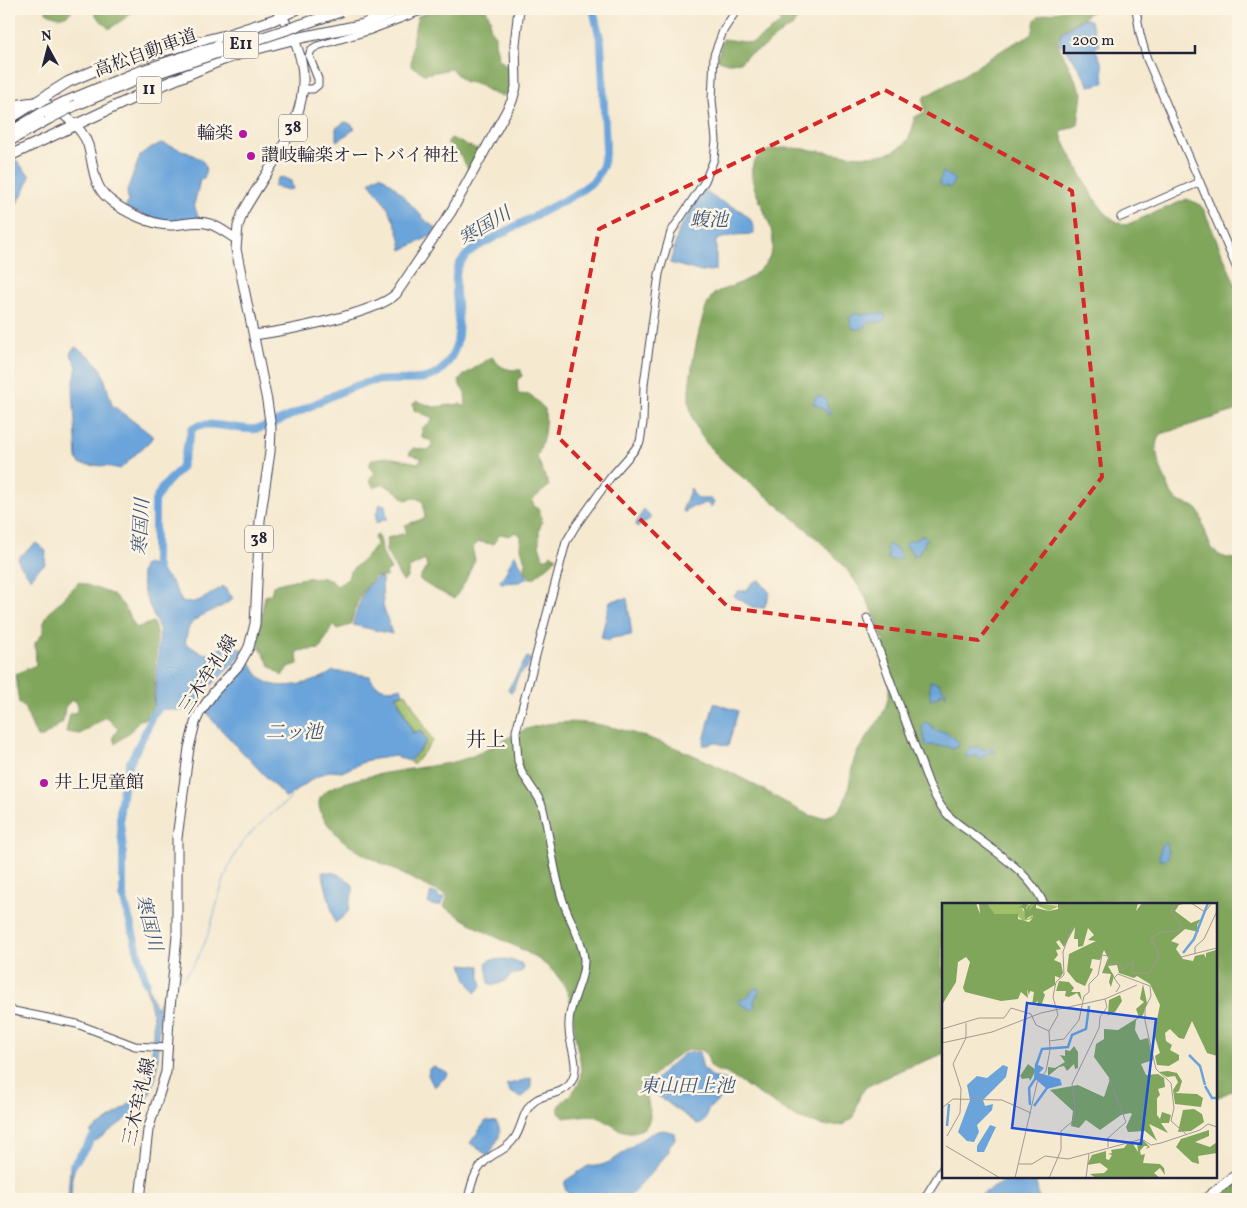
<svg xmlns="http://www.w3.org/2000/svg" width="1247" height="1208" viewBox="0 0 1247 1208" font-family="Vollkorn,'Noto Serif JP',serif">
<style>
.green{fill:#a0c068;stroke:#617152}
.forest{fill:#80a65c;stroke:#51644c}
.water{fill:#6aa4da;stroke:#46638a}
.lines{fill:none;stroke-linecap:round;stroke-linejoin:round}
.stream{stroke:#6aa4da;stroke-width:1}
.river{stroke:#6aa4da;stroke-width:8}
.minor-casing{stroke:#424051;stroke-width:9}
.major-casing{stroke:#424051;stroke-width:11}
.highway-casing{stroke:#424051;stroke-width:12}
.minor{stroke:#fff;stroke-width:7}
.major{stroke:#fff;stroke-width:9}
.highway{stroke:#fff;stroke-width:10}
.highway-bridge-casing{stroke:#424051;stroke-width:12;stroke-linecap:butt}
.highway-bridge{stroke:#fff;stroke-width:10}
.marked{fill:none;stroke:#d62828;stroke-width:4;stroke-dasharray:10 6;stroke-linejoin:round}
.poi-dot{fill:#b5179e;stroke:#fcf5e5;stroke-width:2}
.labels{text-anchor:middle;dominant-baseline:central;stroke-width:5;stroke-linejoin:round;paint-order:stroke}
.shield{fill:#fcf5e5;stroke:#63616e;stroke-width:1}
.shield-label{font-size:16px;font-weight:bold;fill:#22223b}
.street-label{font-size:18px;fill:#22223b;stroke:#fcf5e5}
.poi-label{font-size:18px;fill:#22223b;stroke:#fcf5e5;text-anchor:start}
.water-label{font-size:19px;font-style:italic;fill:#3f567b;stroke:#fcf5e5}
.quarter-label{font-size:20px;fill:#22223b;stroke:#fcf5e5}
.inset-river{fill:none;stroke:#6aa4da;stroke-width:2.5}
.inset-road{fill:none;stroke:#a19994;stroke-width:1}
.view{fill:#1d4ed8;fill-opacity:0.15;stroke:#1d4ed8;stroke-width:2.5}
.inset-edge{fill:none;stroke:#22223b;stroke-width:2.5}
</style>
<rect width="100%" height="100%" fill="#fcf5e5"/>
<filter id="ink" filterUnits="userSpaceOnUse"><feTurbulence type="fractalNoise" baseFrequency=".02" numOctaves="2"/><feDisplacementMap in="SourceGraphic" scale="10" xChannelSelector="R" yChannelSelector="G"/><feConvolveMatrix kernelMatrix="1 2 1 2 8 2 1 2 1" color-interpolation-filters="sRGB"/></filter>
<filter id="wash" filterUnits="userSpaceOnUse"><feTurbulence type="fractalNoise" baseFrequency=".0096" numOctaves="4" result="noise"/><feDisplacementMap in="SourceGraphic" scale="20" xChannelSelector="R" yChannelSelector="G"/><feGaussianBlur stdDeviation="1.12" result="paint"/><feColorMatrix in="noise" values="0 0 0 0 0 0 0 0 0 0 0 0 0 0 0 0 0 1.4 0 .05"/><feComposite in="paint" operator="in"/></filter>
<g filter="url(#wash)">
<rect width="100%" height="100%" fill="#f5e9d0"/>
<path class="green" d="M406 693 433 741 413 765 410 762 427 742 422 730 413 732 397 696Z"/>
<path class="forest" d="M46 9H73C65 20 57 18 46 12Z
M93 9H132L131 14 109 29 97 17Z
M449 9H486L490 18V29L495 35V43L499 58 510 70 511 91 501 96C484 92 482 81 464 82L451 69 425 74 411 66 413 36 418 16 436 10Z
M777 9H826L796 20 792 27 784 30 764 47 748 55 741 62 727 63 717 59 723 39 753 43 781 23Z
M1065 9H1096L1061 32 1058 39V44L1082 93 1078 125 1063 131 1061 134C1064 144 1070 154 1075 163 1086 183 1101 220 1126 225L1187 199 1199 204 1204 210 1238 291V410L1161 434C1148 447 1166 480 1172 495 1179 506 1191 502 1198 510 1201 515 1202 520 1203 525 1211 548 1212 558 1238 559V1088L1216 1098V904H943V1054L901 1070 866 1087 860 1095 854 1117 843 1125 824 1126 797 1118 726 1073C701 1068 715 1061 702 1050 695 1050 689 1049 683 1052 675 1056 649 1076 647 1085 643 1099 660 1122 640 1130 620 1138 611 1120 594 1116 585 1114 574 1118 564 1117L559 1113V1105C584 1084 584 1077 577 1046 573 1027 575 1007 566 989 551 959 515 947 486 932 472 925 458 915 444 907L448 896C427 887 407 876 387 866 375 860 361 854 350 846 337 836 306 807 325 792 344 776 422 768 449 763 474 758 489 748 511 736 546 717 589 720 626 731 682 747 732 771 781 800 795 807 812 821 828 816 852 809 848 775 855 757 864 736 884 721 888 698 891 681 888 665 885 648 879 618 862 588 843 565 823 542 797 521 774 502 739 472 687 445 689 392 690 374 701 305 714 294 720 289 730 288 737 284 752 278 768 266 772 250 780 219 733 177 760 155 786 134 856 168 894 151 901 147 908 142 911 133 913 128 914 122 915 117L925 112 923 101 924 97 957 79 1007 47 1030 35C1035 31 1033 26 1035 20 1039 13 1057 13 1065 9Z
M451 138 476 149 484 145 470 173C465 163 458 148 447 143Z
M492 357C501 369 507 370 521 370L522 376 517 380 518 394 531 395 545 409C546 427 544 441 537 457L549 486 532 500 534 506 539 509 542 522 539 530V545L543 558H548L551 554 557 557C555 561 539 574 534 578H530L524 568 526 565 521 547V536L516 532 509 536 500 534 493 544 479 542 472 548 475 560 464 584 454 599C442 592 430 588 419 579L427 567 425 560 409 568 407 578 403 581 400 577 386 551 387 538 406 533 405 525 425 518 423 501 415 498 405 500 397 492 383 484 374 488 369 479 375 473 369 466 372 459 388 457 418 463 422 458 409 454 413 448 427 450 431 449 432 441 422 438V428L431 422 433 418 414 410 413 404 417 401 434 407 460 404 466 407 465 392 461 388 459 381 464 375Z
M378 535 383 554 391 570 386 572V577L375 576C360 595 356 601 351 625L337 629 333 625 320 649 297 651 298 664 288 667 282 676 270 666 258 644C261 628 261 612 265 596L271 594 273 586C284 581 318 574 328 579 331 580 335 584 337 586L348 579 350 571 363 560 376 545 374 537Z
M79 582 114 595 123 605 136 628 153 622 157 635 153 707 147 718 138 721 131 731 115 744 113 737 118 729 106 717 80 734 66 732 70 714 77 712V702L72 700 65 707 63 722 43 737H37L24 707 19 703 15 674 36 665 35 643 43 633V625L48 614Z
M1238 1180V1199H1214Z"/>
<path class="water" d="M1084 18 1090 20 1100 45 1095 48 1102 64 1104 83 1089 86 1073 58 1060 45V34Z
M345 122 349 123 355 128 347 135 337 141 336 140V128Z
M161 143C170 145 200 156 204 163 207 168 205 174 204 179L200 180 194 205 199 219 166 223 125 208 128 202 127 191 140 156 145 151Z
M15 159 30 176C26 188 19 204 9 211V163Z
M943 172 952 177 954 180 951 187 948 188 946 185 944 187 939 183Z
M380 175 393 185 427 222 436 228 431 236 402 250C400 231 392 214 381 197 378 192 371 188 370 181Z
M282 177 291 181 293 189 288 190 274 186 277 179Z
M704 189C719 208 755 205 754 234L734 235 716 240V270L702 272 670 263 679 230Z
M857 313 859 315 877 313 885 315V321L869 323 860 329H853L849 318Z
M75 347 91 357 102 370 112 405 154 437 120 469C107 465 94 466 80 464L77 459 73 387 77 366 70 353Z
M816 396 823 397 826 399 827 406 831 415H828L825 410 813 403Z
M691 488 693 493 699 499H711L714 502 711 507 706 503 695 507 693 506 687 509 686 512 682 511Z
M380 504 385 505 387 519 376 523V514Z
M644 509 651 518 638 527 636 526 637 521Z
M924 535 928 539 925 540 924 546 920 549V552L918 555 915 554 913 557 910 548 905 546 908 541 914 540Z
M36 543 46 551 45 564 37 570 31 579 19 563 18 558Z
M888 544 898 550 901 559 888 560V550H885Z
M514 555H515L528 578 519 582 501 583 500 580C508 572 509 564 514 555Z
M148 564C169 575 172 581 182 602 197 606 212 593 223 586L233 598C221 611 200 612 191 624 187 629 187 637 185 643L201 653 209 654 227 645H233L243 650 239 658 205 692 189 711 163 709 154 706 160 631 144 593 141 573 143 566Z
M379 577 382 578 383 606 392 634 353 625C356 612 365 581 379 577Z
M759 580 770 593 764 608 752 607 734 596 738 591H746L752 583Z
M627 598 632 635 612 638 609 641 601 638 610 601Z
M246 655C251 663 256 675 265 681 279 692 320 682 333 671L370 676C374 689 389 691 401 687L403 693 396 696 413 733 421 731 426 742 409 761 395 756 368 760 342 772 329 771 314 778 286 798 213 721 204 708Z
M527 657 531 659C527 671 522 669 517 679 515 684 515 689 511 693L508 690 510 686Z
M930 681 939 683 943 690 946 691V696L943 692 940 693V696L935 698 932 697V700H930Z
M714 703 738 711 728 746 713 742 709 745H703Z
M927 722 931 726 932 725 934 730 948 733C951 738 959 738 959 746L952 749 947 746C940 747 933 744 926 746L922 727Z
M976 746 986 750 988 748 992 750H995L996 752 995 753 991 752 984 755 980 760 977 756 966 757V754L970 747 973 748Z
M1165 842 1168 844 1166 848 1168 851V857L1165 860H1159L1161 846Z
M322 872C330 872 335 872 341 876 356 885 355 886 350 901 349 903 350 907 349 909 347 915 340 919 335 923Z
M431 892 437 894 439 898 445 897 441 905 436 906 428 904Z
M505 959 521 963 524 969 520 973 511 975C507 981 496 987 489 984L486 963 490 960Z
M462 964 480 966V977L482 986 475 993 466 977Z
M144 974 156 1009 162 996 165 997C149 1035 172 1079 135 1112L136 1114 134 1113 96 1141 90 1132C106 1121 126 1110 138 1094 152 1076 154 1040 153 1018 152 1005 146 990 143 977Z
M757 987 759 992 754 1001 755 1007 752 1010 738 1002 740 999 743 1000Z
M696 1052H699L703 1069 707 1071 711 1077 726 1080 731 1087 730 1092 708 1109 706 1118 699 1125 651 1091 654 1081 664 1071 684 1054Z
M433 1066 448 1073 447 1076 434 1087 428 1075 429 1069Z
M531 1078V1089L521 1098 509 1091 506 1085Z
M486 1121 496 1122C507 1136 491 1144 490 1157L470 1143Z
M664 1130 674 1133 675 1139 669 1146V1151L653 1171 626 1199H572L565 1189V1181L588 1166C617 1170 636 1133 664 1130Z
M76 1158 77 1160 72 1177 71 1199H68L70 1168Z
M1018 1177H1035L1039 1199H975L995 1186Z"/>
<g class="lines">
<path class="stream" d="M178 982C182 978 188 973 191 968 214 937 215 895 232 860 245 833 268 817 290 799V794"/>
<path class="river" d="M159 578 155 559V501L162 488 181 468 192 429C204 418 239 431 255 429 266 428 277 422 287 417 315 405 344 387 374 381 393 378 417 383 434 375 439 372 445 367 448 362 463 342 458 317 456 293 456 286 455 277 457 270 459 262 466 255 473 249L576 194 594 181 603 166 606 148 601 43 593 9
M146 982 123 896V849L120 823V809L124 782 130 762 146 731 152 715 166 701
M73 1165 94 1136 102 1130"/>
</g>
</g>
<g filter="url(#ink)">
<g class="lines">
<g class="minor-casing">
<path id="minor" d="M1136 9 1140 34 1147 59 1238 271
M303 89H313L318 85V79L309 56 311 50 317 46 368 31 426 9
M1121 217 1200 182
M867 618 929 784C934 795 939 805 947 814 954 821 962 827 971 833 998 854 1029 872 1044 904
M9 1010 77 1024 135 1046 168 1048
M468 1199C472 1180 476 1166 493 1155 501 1151 509 1146 514 1139 523 1127 522 1109 536 1100 547 1093 561 1095 570 1084 582 1068 569 1046 569 1029 567 1004 585 983 584 959 582 938 568 918 562 898 553 868 550 836 542 805L538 797 522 773 518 761 516 731 566 542 575 527 610 478 632 453 640 442 643 423 644 384 659 274 671 232 705 181 714 159 716 140 712 100 714 55 723 31 737 9
M924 1199 943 1168"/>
</g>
<g class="major-casing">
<path id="major" d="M9 106C40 100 47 99 71 121 78 128 85 135 88 145 94 165 92 186 110 200 124 212 154 226 172 225 185 224 198 220 210 224 219 227 228 234 236 239
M254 335C285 331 375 314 396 294L451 212 512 101 516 87 515 44 519 9
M140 1199 148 1130 166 1072 169 1018 177 936V838L189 748 195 723 200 712 214 692 239 665 249 647 255 624 260 520 270 452 271 428 267 401 236 249 238 226 243 212C271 162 319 110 298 50 294 36 285 22 278 9
M1205 1199 1238 1173"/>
</g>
<g class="highway-casing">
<path id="highway" d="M65 102 135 73
M76 105 139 79
M9 119 68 82 110 64 227 35 273 20 297 9
M9 133 42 113
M9 141 50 118
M9 156 148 91 222 60 248 51 294 39 362 25 401 9"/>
</g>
<use href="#minor" class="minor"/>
<use href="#major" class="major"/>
<use href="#highway" class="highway"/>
<g class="highway-bridge-casing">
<path id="highway-bridge" d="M135 73 217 46
M139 79 342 11
M42 113 65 102
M50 118 76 105"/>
</g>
<use href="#highway-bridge" class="highway-bridge"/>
</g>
</g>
<path class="marked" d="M885 90 1072 191 1102 477 978 640 729 608 558 437 599 229Z"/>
<g class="poi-dot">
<circle cx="243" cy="134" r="5"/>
<circle cx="251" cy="156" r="5"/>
<circle cx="44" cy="783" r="5"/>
</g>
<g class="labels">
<g class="shield">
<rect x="223.5" y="31.5" width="35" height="27" rx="4"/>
<rect x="136.5" y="76.5" width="25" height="27" rx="4"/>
<rect x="279" y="114.5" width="28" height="27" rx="4"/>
<rect x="245" y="525.5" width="28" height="27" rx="4"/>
</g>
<g class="shield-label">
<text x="241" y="45">E11</text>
<text x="149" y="90">11</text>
<text x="293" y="128">38</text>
<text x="259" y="539">38</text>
</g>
<g class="street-label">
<text transform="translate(146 54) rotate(-20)">高松自動車道</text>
<text transform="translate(209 675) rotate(-57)">三木牟礼線</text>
<text transform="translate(140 1102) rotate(-77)">三木牟礼線</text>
</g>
<g class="poi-label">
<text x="233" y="134" text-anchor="end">輪楽</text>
<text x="261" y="156">讃岐輪楽オートバイ神社</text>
<text x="54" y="783">井上児童館</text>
</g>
<g class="water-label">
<text x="709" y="221">蝮池</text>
<text transform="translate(485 227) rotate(-31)">寒国川</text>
<text transform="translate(142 527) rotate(-87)">寒国川</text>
<text x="294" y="733">二ッ池</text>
<text transform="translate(148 923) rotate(76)">寒国川</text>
<text x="687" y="1087">東山田上池</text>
</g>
<g class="quarter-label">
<text x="486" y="741">井上</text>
</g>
</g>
<g transform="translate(942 903)">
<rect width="275" height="275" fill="#f5e9d0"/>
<path d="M45 0H83L79 3 86 16 91 12 90 16 81 18 75 12 53 11ZM85 0 88 3 90 0 117 3 107 8 94 2 86 8 87 4 83 5Z" fill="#a0c068"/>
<path d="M0 0H34L38 11 37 0H45L53 11H76V16L87 19 90 16 91 12 83 16 82 6 79 4 75 6 81 1 85 0 84 6 90 0 86 8 94 0V5L107 8 116 6V0H196L194 8 200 0H246L237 2 233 8 249 20 259 16 255 22 257 29 243 26 229 38 237 41 234 46 241 56 251 58 253 53 262 51 264 55V50L274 47 275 153 265 150 250 118 242 136 237 135 228 126 223 130 224 138 230 142 228 147 237 152V157L227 163 215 162 213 153 218 150 212 131 218 102 208 81 195 73 192 75 177 70 175 62 166 63 172 73 169 84 167 79 169 71 160 70 166 55 162 47 158 57 150 56 148 65 151 66 143 83 134 79 125 68 127 51 154 38 146 37 152 32 146 25 141 43 136 44V36H132L133 24 122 44 117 37 114 39 119 46 114 47 116 52 112 57 119 60 121 70 118 75 113 73V82L101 89 103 92 99 103H95L96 98 90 102 92 89 88 88 87 92 85 86 86 95 79 89 76 96 59 98 23 89 21 85 28 59 24 54 16 59 14 79 0 102ZM117 78 127 79 132 85 129 89H138L140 98 135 90 127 94 123 93 124 88H114ZM201 81 205 100 201 112 194 117 193 127 198 137 206 135 211 157 199 161 204 172 216 171 222 175 223 184 216 186 218 192 215 195V212L218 216 220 209 229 212 227 220H219L226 230 207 221 215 238 203 228 186 229 184 224 190 211 188 210 179 212 158 227 144 217 137 225 129 223 131 208 108 187 136 182 162 194 168 176 152 154 154 141 162 136V126L176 127 197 114 194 106 202 99 198 96ZM178 92 180 98 173 109 160 115 166 112 167 97ZM132 143 136 149V165L133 166 132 161 125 168 122 163 117 164 106 173V164L113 165 123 159 118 152 123 153V147L128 148ZM86 161 94 167 88 178 87 175 80 176 78 173ZM226 168 235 170 240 178 237 188 233 190 255 191 261 195 259 204 233 201 231 187 236 179 233 173 225 174 217 169ZM252 206 260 211 262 219 249 228 236 229 241 207ZM267 227V233L253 239 268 244 275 239V250L256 253 257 261 250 259 234 244 239 236ZM201 237 208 244 204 246 206 243H202L198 248 199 252 203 251 201 260 218 261 222 265 223 272 218 265 212 270 218 275H154L148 271 162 270 166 266 158 260 145 262 150 252 164 248V256L167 257 170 252 166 251 170 250 169 247 182 245 185 241H191L196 249 195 240Z" fill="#80a65c"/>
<path d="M93 160 102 165 97 170 118 176 120 182 105 186 92 175ZM61 162 66 164 64 174 41 197 43 203 51 201 50 207 35 222 37 229 32 239 25 238 16 229 28 197 25 182 35 173 45 175ZM48 222 54 224 42 249H35V243Z" fill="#6aa4da"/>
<path class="inset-river" d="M241 50 252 36 266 0M247 152 258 163 263 182M94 163 100 146 126 144 130 132 144 126 147 103M263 183 270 195H275M88 202 87 185 95 173M92 203 105 185M5 223 7 201"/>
<path class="inset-road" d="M249 0 263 9 270 0M253 51V44L262 36 275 8M239 54 275 45M167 62 176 59 180 67 191 58 190 70H208L217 52 209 35 219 29 236 28 239 22 229 8 233 0M174 89 178 83 172 75 176 71 208 83 209 93 203 105V118L214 166 229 180 232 205 229 218 244 231M0 126 37 115H62L69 105 89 111 94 122 107 128M107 138 122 136 137 117 142 93 147 89V81L156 72 160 52 167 53 166 62M0 140 50 129 99 110 163 96 195 82M0 205 11 196 60 197 89 210M5 233 18 210 19 186 11 161 24 135V120M4 243 58 275M166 244V235L184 219 167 175M77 261H90L103 253 126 256 200 236 209 242 219 240 258 227 266 221 275 224M73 275 95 180 104 168 108 147 107 128 116 112 111 94 114 79 122 72 121 49 130 24M107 275 119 247V228L131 218 133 205 130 181 157 125 158 114 165 104 163 96M144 275 147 251"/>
<path class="view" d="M85 100 214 116 199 241 70 225Z"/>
<rect width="275" height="275" class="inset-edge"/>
</g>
<rect width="1247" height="1208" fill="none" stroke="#fcf5e5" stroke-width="30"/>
<g transform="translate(48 48) rotate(353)" stroke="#fcf5e5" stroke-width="4" paint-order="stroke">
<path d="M0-4L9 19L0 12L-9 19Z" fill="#22223b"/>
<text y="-8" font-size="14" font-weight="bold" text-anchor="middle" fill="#22223b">N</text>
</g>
<path d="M1064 45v8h131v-8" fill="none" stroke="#22223b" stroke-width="2.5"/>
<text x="1072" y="45" font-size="15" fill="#22223b" stroke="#fcf5e5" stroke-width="4" paint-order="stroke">200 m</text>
</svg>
